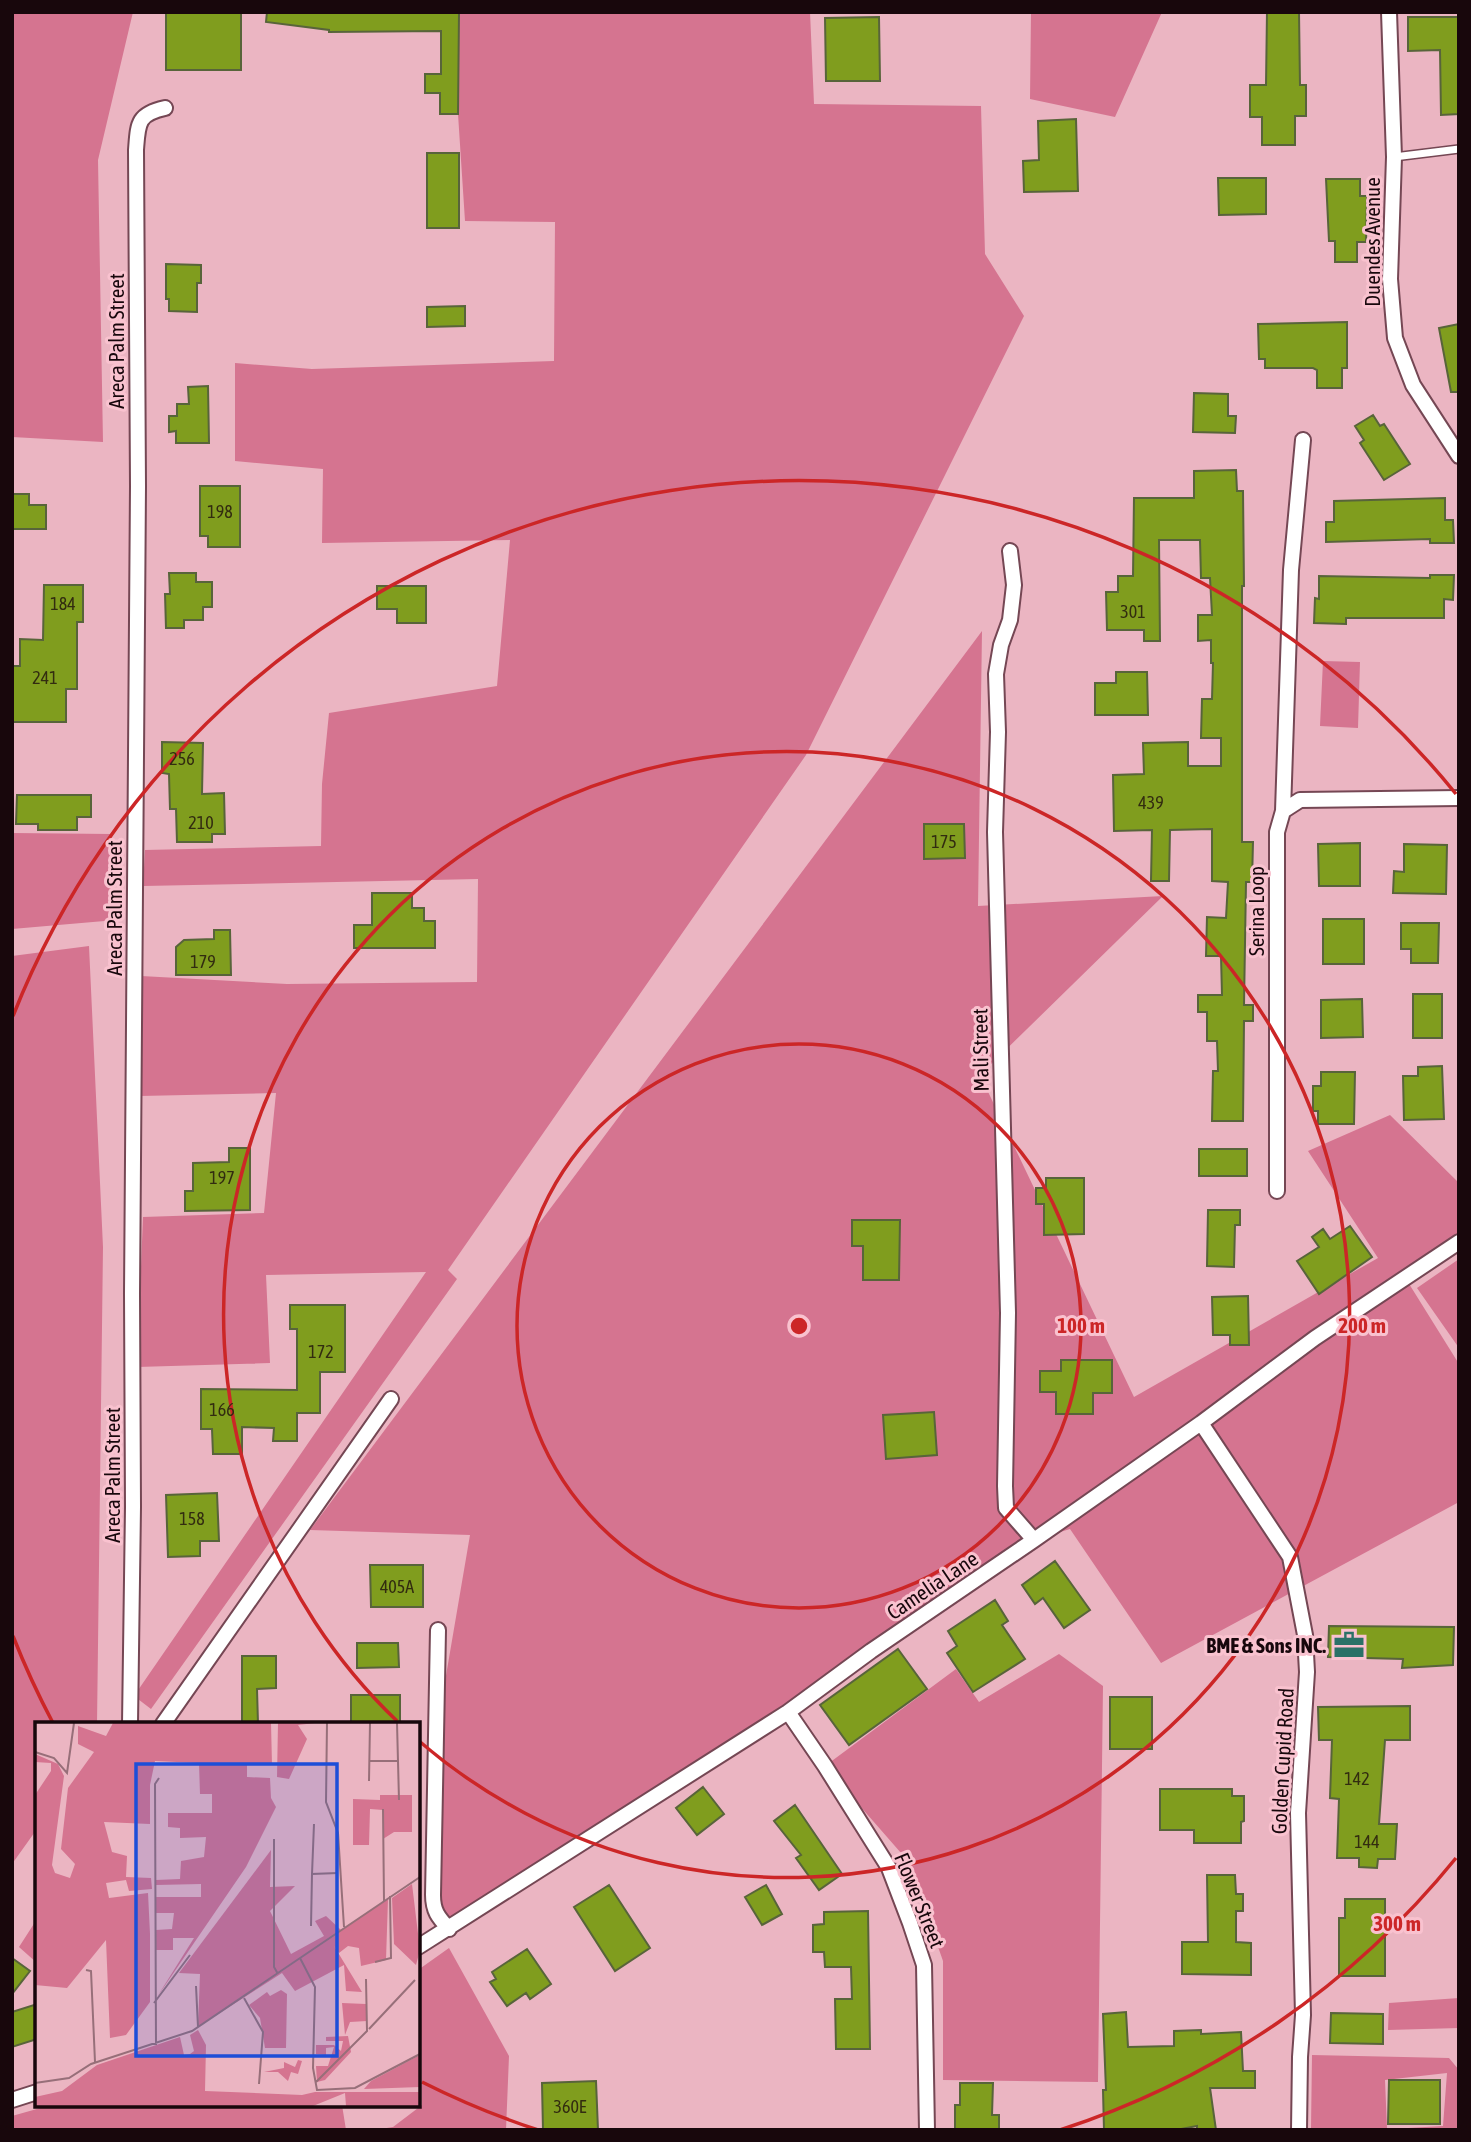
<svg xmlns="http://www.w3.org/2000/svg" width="1471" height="2142" viewBox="0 0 1471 2142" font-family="'Asap Condensed',sans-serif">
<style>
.green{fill:#d57490}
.building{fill:#809d1e;stroke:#58643a;stroke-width:2}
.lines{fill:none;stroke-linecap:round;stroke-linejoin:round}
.lane-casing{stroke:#754754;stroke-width:10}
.street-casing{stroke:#754754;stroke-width:18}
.lane{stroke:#fff;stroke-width:7}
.street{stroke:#fff;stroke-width:14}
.ring{fill:none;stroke:#cc2627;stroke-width:3.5}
.labels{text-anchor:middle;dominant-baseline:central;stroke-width:6;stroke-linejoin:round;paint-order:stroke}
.number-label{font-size:18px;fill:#322c10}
.street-label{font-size:21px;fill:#18070c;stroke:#f9c2cf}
.poi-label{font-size:21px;font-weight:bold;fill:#18070c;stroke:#f9c2cf;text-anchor:end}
.inset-road{fill:none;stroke:#976f79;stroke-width:2}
.view{fill:#1d4ed8;fill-opacity:0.15;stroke:#1d4ed8;stroke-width:3.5}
.inset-edge{fill:none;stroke:#18070c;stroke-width:3.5}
.centre{fill:#cc2627;stroke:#f9c2cf;stroke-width:3.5}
.ring-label{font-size:21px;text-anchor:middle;font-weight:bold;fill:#cc2627;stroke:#f9c2cf;stroke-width:6;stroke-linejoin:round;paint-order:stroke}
</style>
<rect width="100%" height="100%" fill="#ebb5c2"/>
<path class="green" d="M12 12H133L98 160 103 442 12 437Z
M459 12H810L814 104 981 106 985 254 1024 316 806 755 448 1270 457 1279 151 1709 134 1696 426 1272 266 1275 270 1363 137 1367 143 1217 264 1213 276 1093 140 1096 141 976 287 984 477 982 478 879 143 886 145 850 321 846 322 784 329 713 497 686 510 540 322 543 323 469 235 461V363L312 369 554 361 555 222 465 221 458 114Z
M1031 12H1162L1115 117 1030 99Z
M982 631 978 906 1163 896 980 1075 1134 1397 1378 1258 1308 1151 1390 1115 1459 1183V1242L1406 1279 1459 1364V1502L1161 1663 1070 1529 1034 1540 449 1929 435 1910V1740L470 1535 310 1530Z
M1323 661 1360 662 1358 728 1320 726Z
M12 833 111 834 116 920 12 929Z
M89 946 103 1247 97 1724H37V1829L12 1864V956Z
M1459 1259V1348L1417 1288Z
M1059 1654 1103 1686 1098 2082 943 2080V1961L908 1861 825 1766 956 1669 979 1702Z
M37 1919V1963L19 1947Z
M449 1948 509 2056 506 2130H374L393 2127 422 2105 421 2026 418 2022V1970Z
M1459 1998V2028L1388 2030 1389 2003Z
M1312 2055 1449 2058 1459 2070V2130H1408V2128L1443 2126 1447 2073 1385 2080 1387 2128H1311Z
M51 2105H342L346 2130H12V2116Z"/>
<path class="building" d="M166 12H241V70H166Z
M267 12H459L458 114H440V93H425V74H441V31L329 32V30L266 22Z
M1267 12H1299L1300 85H1306V116H1295V145H1262V117H1250V85H1266Z
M879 17 880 81H826L825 18Z
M1408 17H1459V114L1441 115 1440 50 1408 51Z
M1076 119 1078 191 1024 192 1023 161 1039 160 1038 121Z
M427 153H459V228H427Z
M1218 178H1266V214L1219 215Z
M1326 179H1360V196H1367L1366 242H1357V262H1335V241H1329Z
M166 264 201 265V283H197V312L169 311V299H166Z
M465 306V326L427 327V307Z
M1347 322V368H1342V388H1317V370L1313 368H1265V359H1259L1258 324Z
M1459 324V392H1451L1439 328Z
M208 386 209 443H176V431L169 432V416H177V404H189L188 387Z
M1194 393 1228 394V416H1236L1235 433 1193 432Z
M1373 415 1380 426 1384 424 1410 464 1384 480 1360 443 1364 440 1355 426Z
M1236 470 1237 491H1243L1244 586H1242V842H1253L1252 882H1246L1244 1005H1253V1021H1244L1243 1121H1212L1213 1071H1218L1217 1041H1207V1012H1198V995H1222L1221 956H1206L1207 917 1226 918 1228 882 1212 881V829L1170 830 1169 881H1151L1152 830 1114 831 1113 775 1144 774 1143 743 1188 742V766H1221V738H1201L1202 699H1212L1213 663H1211V640L1198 641V615H1212L1210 578H1201L1200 540H1159L1160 641H1144V630H1107L1106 592H1118V576H1133L1134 498H1194V471Z
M200 486H240V547H208V536H200Z
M12 494H29V505H46V529H12Z
M1445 498V520H1453L1454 543H1430V539L1326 542V522H1334V501Z
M169 573H196V582H212V607H203V620H184V628H166L165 594H170Z
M1430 575H1454L1453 600 1444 599V618H1346V624L1314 623 1315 598 1319 599V576L1430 578Z
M44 585H83V622H77V689H66V722H12V666H20V639L43 640Z
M377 586H426V623H397V609H377Z
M1116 672H1147L1148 715H1095V683H1116Z
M162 742 203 743 202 794 224 793 225 834H212V842H177L176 809H170L169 774 162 773Z
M17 795H91V817H77V830H38V824H16Z
M924 824H964L965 858 924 859Z
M1360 843V886H1319L1318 844Z
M1404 844 1447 845 1446 894 1393 893 1394 871 1404 872Z
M372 893H412V908H424V921H435V948H354V925H372Z
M1323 919H1364V964H1323Z
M1401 923H1439L1438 963H1411V949H1401Z
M214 930H230L231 975H176V947L184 940 214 939Z
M1413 994H1442V1038H1413Z
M1362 999 1363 1037 1321 1038V1000Z
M1442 1066 1444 1119 1404 1120 1403 1076H1418V1067Z
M1321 1072H1355L1354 1124H1318V1111H1313V1086H1321Z
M229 1148H250V1210L185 1211V1191H193V1163L229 1162Z
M1199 1149H1247V1176H1199Z
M1046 1178H1084V1234L1044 1235V1204H1036V1188H1046Z
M1208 1210H1240V1225H1235L1234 1267 1207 1266Z
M852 1220H900L899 1280H863V1246H852Z
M1350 1226 1372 1257 1319 1294 1297 1261 1319 1247 1312 1237 1323 1229 1330 1239Z
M1248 1296 1249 1345H1230V1335H1213L1212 1297Z
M290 1305H345V1372H320V1413H297V1441H273L274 1428 242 1427V1454H213L212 1429H201V1389L297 1390V1329H290Z
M1061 1360H1112V1393H1093V1414H1056V1392H1040V1371H1061Z
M934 1412 937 1455 886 1459 883 1415Z
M217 1493 219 1541H200V1556L168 1557 166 1495Z
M1055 1561 1090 1610 1064 1628 1043 1598 1035 1604 1022 1585Z
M370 1565H423V1607H371Z
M995 1600 1008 1621 1002 1625 1025 1659 973 1692 947 1653 957 1646 948 1631Z
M1329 1626 1454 1627 1453 1665 1402 1668 1403 1659 1328 1657Z
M357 1643H398L399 1667 357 1668Z
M898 1649 927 1689 849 1745 820 1705Z
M242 1656H276V1688L257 1689 258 1724H242Z
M351 1695H400V1724H351Z
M1110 1697H1152V1749H1110Z
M1410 1706V1740H1385L1379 1824H1397L1395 1859H1378L1377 1868 1359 1867V1858H1337L1339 1799 1330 1798 1332 1740H1319L1318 1707Z
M703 1787 724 1814 697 1835 676 1808Z
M1160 1789H1232V1796H1244V1821L1241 1822V1843H1194V1830H1160Z
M795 1805 842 1874 819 1890 796 1858 801 1855 774 1821Z
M1207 1875H1235L1236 1894H1243V1911H1236V1942L1251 1943V1975L1182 1974V1942H1208Z
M609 1885 650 1948 615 1971 574 1907Z
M766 1885 782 1914 762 1925 745 1897Z
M1345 1899H1385V1976H1339V1918H1345Z
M868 1911 870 2049H836L835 1999H852L851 1967H825L824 1952H813V1925L824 1924V1912Z
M527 1949 551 1984 530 1999 526 1993 507 2006 490 1982 496 1979 492 1972Z
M12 1958 30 1971 12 1994Z
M37 2004V2039L12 2047V2012Z
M1126 2012 1128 2047 1174 2046V2031L1201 2030V2034L1241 2032 1243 2071H1255V2088H1210L1216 2130H1197V2126L1176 2130H1104L1103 2090H1106L1103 2014Z
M1331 2013 1383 2014V2044L1330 2043Z
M1389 2080H1440V2124H1388Z
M596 2081 598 2130H543L542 2083Z
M960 2083H993L992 2115H999V2130H955V2105H960Z"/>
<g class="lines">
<g class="lane-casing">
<path id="lane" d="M1394 157 1459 149"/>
</g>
<g class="street-casing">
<path id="street" d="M1389 12 1394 157 1390 279 1395 338 1413 385 1459 456
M1010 551 1014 585 1010 620 1001 645 996 674 998 732 995 832 1008 1313 1005 1486 1006 1508 1034 1540
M1283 811 1291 570 1303 440
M1277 1191V832L1283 811 1300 800 1459 798
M1201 1423 1290 1557 1305 1635 1307 1672 1298 1813 1303 2015 1300 2057 1299 2130
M438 1630 433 1895C433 1911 438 1917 449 1929
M788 1712 825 1766 889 1868 910 1923 924 1965 927 2130
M130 1724 133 1507 132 1294 138 486 136 150C138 124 137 114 165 108
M163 1724 391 1399
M418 1947 788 1712 871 1651 1034 1540 1201 1423 1315 1338 1459 1242
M12 2100 37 2092"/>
</g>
<use href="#lane" class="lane"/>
<use href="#street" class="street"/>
</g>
<g class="ring">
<circle cx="799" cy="1326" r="282"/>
<path d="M397 1721A563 563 0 1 1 419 1741"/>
<path d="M1456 1858A845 845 0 0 1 1060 2130M538 2130A845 845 0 0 1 422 2082M53 1723A845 845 0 0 1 13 1636M13 1016A845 845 0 0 1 1456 794"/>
</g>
<defs>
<g id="office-bare" transform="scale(2.415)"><path d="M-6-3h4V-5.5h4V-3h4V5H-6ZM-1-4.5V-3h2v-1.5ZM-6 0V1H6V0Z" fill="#2b7167" stroke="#f9c2cf" stroke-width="2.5" paint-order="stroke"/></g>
</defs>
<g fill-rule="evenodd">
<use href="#office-bare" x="1349" y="1645"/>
</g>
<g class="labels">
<g class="number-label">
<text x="220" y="511">198</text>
<text x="63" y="603">184</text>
<text x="1133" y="611">301</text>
<text x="45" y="677">241</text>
<text x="182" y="758">256</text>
<text x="1151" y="802">439</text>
<text x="201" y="822">210</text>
<text x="944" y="841">175</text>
<text x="203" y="961">179</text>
<text x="222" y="1177">197</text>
<text x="321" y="1351">172</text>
<text x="222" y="1409">166</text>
<text x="192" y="1518">158</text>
<text x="397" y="1586">405A</text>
<text x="1357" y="1778">142</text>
<text x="1367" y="1841">144</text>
<text x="570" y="2106">360E</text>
</g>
<g class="street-label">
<text transform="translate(1372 242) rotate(-90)">Duendes Avenue</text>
<text transform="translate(116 341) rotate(-90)">Areca Palm Street</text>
<text transform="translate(114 908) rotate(-90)">Areca Palm Street</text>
<text transform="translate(1256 911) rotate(-90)">Serina Loop</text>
<text transform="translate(980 1050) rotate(-91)">Mali Street</text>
<text transform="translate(112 1475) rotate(-90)">Areca Palm Street</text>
<text transform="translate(932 1585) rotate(-34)">Camelia Lane</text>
<text transform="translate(1282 1761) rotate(-87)">Golden Cupid Road</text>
<text transform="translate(920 1900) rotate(68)">Flower Street</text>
</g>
<g class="poi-label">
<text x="1326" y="1645">BME &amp; Sons INC.</text>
</g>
</g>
<g transform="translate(35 1722)">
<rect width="385" height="385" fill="#ebb5c2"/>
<path d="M78 1H236L237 43 212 42V55L235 56 236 76 241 85 211 145 122 275 159 216H138V228H120L121 208 137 207 139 191H120V175H166V162L121 163V158L145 157 146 139 169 135 171 115 145 116V106L133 105V91H177V72H165L164 41 120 39 115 63V102L69 100 77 130 92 134 91 155 116 156 117 167 94 169 91 158 71 161 74 176 113 171 115 212V280L91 313 75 316 71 218 32 266 0 263V73L16 49V41L0 40V32L23 42 29 54 17 143 20 151 35 156 40 142 26 127 33 66 59 30 43 22V4L71 14ZM243 1H280L263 3 272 17 254 57 242 55ZM345 73H377V110H359L348 117V88L335 87 334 123H318V77L345 78ZM236 128 235 165 260 164 235 189 256 232 289 214 280 199 291 194 306 208 353 177 351 238 326 244 324 226 313 224 304 231 299 224 327 270 311 269 309 243 260 269 247 251 163 305 165 252 144 251ZM377 162 385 228 381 243 359 222 357 176ZM246 268 252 272 251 326H230L225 296 214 283 232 270 235 274ZM307 281 331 282 332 299 315 300 310 313ZM163 308 171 323 170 369 267 373 280 370H385V384H311L310 371 278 384H0V375L27 369 62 343 145 315 149 333 155 332 159 329 155 313ZM313 314 316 330 290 358 282 360 281 344H293L299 325 291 326V333L281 332V323H299L306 329 308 319H291V315ZM385 333V365L329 367 336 359ZM263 338 267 339 263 352 256 350 253 359 243 350H229L249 346V340L260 345Z" fill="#d57490"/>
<path class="inset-road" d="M292 1 291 80 303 111 309 205M362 1 364 78M0 30 19 36 32 51 39 1M334 39H363M334 59 335 1M348 87 349 179M239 117V245L243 252M277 152 279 102M276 204 277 152 303 151M265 236 280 265 278 346 282 368 320 366 385 332M340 240 356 236 355 174M51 248 56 249 60 340M161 264 163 305M209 276 228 310 224 362M119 281 155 233M334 307 380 258M121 323 120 62 124 56M0 361 34 356 56 342 157 309 385 155M280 361 332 309 331 257"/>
<path class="view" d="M101 42H302V334H101Z"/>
<rect width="385" height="385" class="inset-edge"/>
</g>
<circle cx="799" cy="1326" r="10" class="centre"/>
<g class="ring-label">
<text x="1081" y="1333">100 m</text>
<text x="1362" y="1333">200 m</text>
<text x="1397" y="1931">300 m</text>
</g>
<rect width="1471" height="2142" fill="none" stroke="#18070c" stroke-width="28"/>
</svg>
